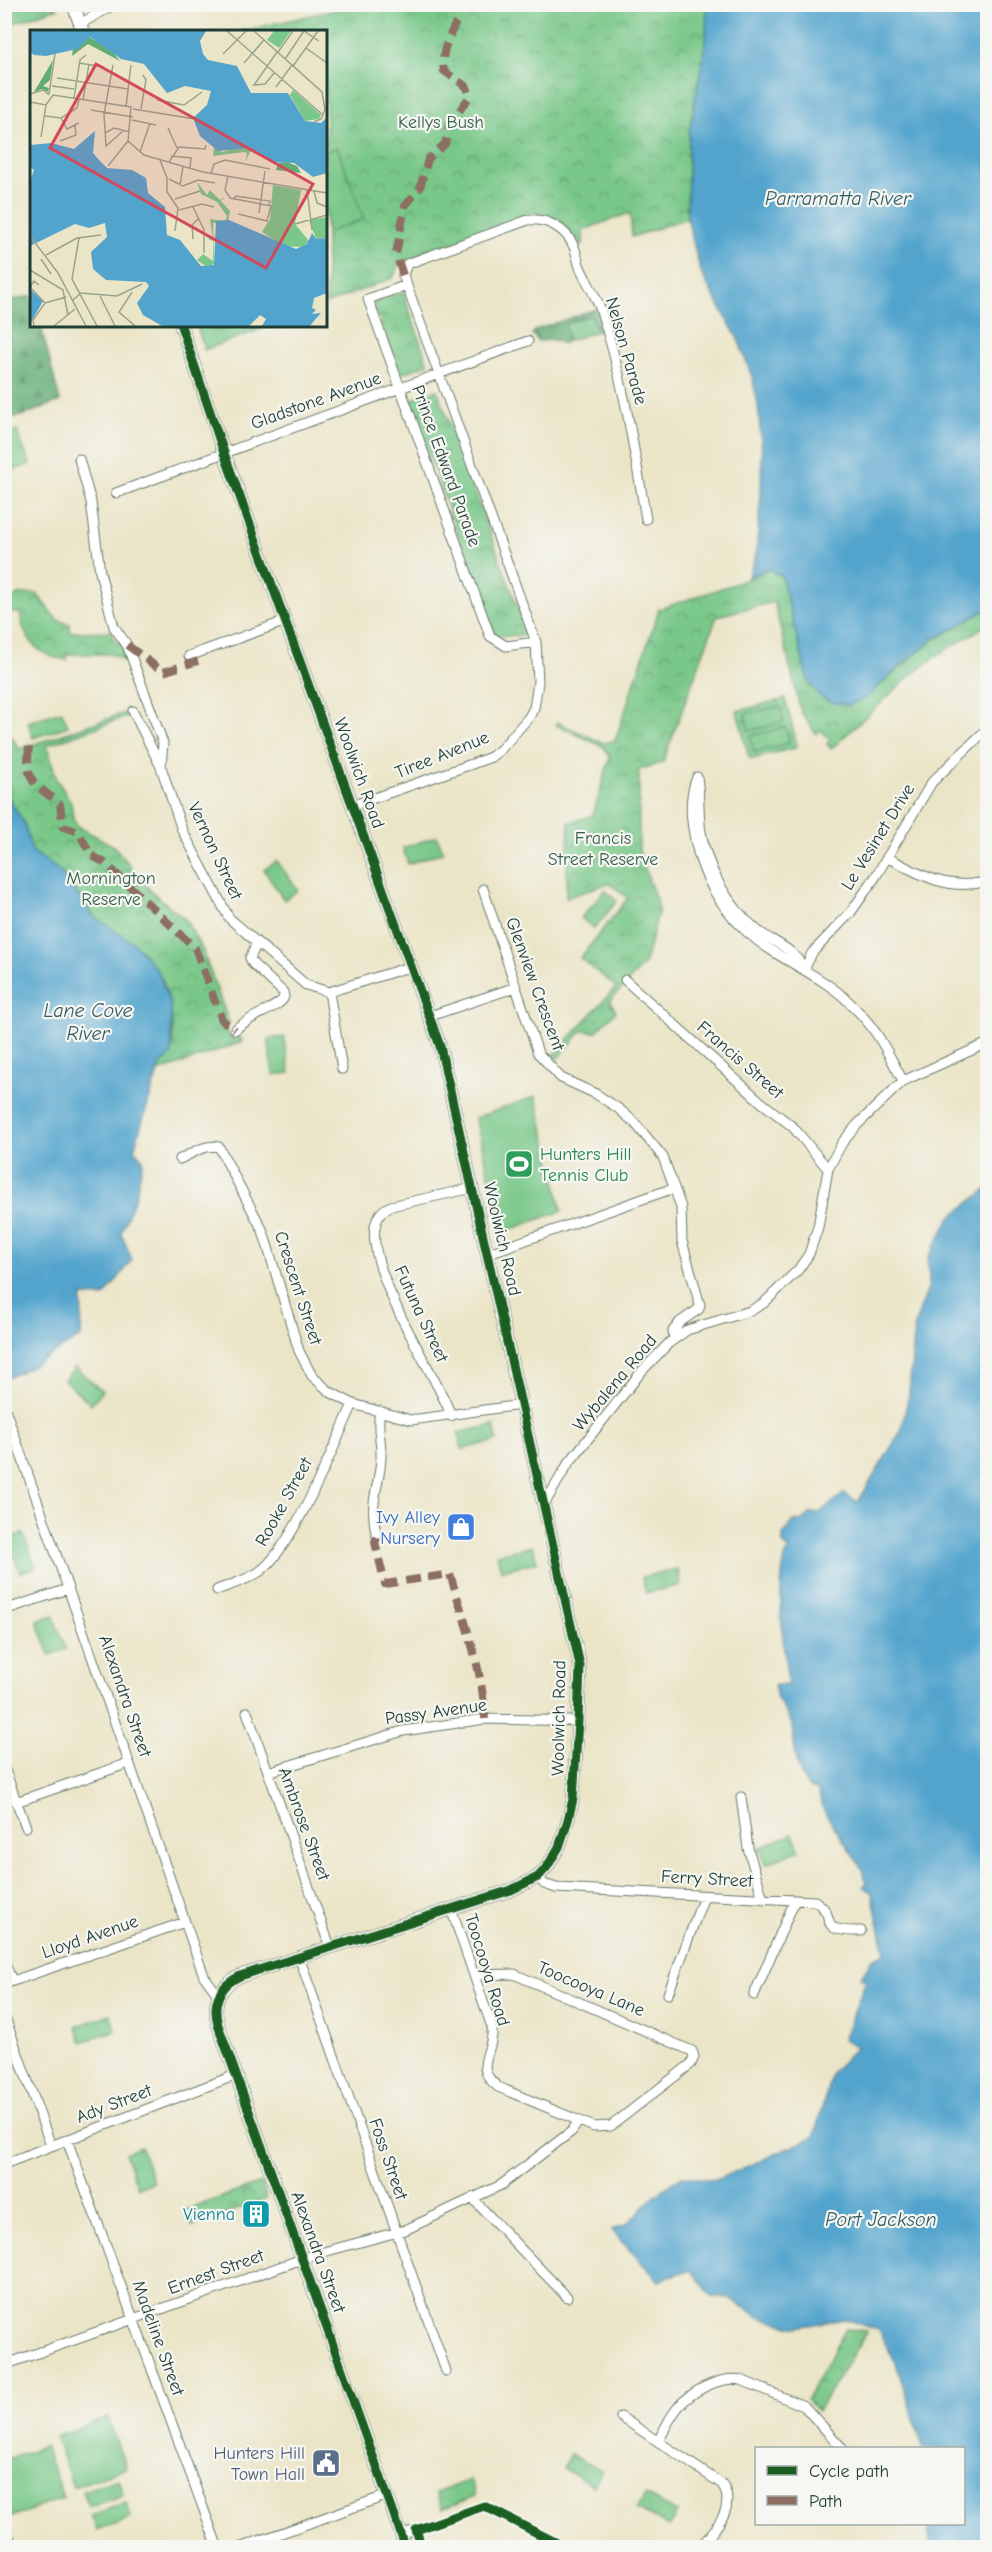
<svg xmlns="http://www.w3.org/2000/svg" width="992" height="2552" viewBox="0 0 992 2552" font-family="'Comic Neue',sans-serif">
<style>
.grass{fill:url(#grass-tufts);stroke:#4c825e;stroke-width:1.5}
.forest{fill:url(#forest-firs);stroke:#407454;stroke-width:1.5}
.park{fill:url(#park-crowns);stroke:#4c825e;stroke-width:1.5}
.pitch{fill:#79c889;stroke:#4c825e;stroke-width:1.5}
.water{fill:#53a4cd;stroke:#397080;stroke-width:1.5}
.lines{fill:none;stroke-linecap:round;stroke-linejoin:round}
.street-casing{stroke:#667868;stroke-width:11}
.secondary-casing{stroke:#667868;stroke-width:14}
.street{stroke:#fff;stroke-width:9}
.secondary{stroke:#fff;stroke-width:12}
.quiet{stroke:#8d6e63;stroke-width:8;stroke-dasharray:15 8;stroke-linecap:butt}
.cycleway-casing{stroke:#f6f6f2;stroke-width:13}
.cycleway{stroke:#1b5e20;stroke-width:9}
.labels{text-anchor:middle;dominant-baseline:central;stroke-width:4.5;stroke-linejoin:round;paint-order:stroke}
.park-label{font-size:18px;fill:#366049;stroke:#f6f6f2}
.street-label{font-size:18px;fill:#1f3d34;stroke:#f6f6f2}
.leisure-label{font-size:18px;fill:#27864d;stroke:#f6f6f2;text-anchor:start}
.shop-label{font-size:18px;fill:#366cbe;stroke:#f6f6f2;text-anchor:end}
.culture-label{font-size:18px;fill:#0d838f;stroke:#f6f6f2;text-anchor:end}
.service-label{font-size:18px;fill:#4e5e75;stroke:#f6f6f2;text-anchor:end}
.water-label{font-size:20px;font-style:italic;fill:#2f5c62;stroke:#f6f6f2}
.inset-river{fill:none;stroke:#53a4cd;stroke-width:3}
.inset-road{fill:none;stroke:#99a28d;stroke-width:1.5}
.view{fill:#d1495b;fill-opacity:0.15;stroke:#d1495b;stroke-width:3}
.inset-edge{fill:none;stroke:#1f3d34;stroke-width:3}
</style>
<defs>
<pattern id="grass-tufts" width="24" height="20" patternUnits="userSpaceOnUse" patternTransform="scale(1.5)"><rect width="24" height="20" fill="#79c889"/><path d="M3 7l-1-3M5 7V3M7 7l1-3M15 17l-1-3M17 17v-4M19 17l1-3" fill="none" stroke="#63a471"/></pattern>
<pattern id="forest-firs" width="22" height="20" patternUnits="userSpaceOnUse" patternTransform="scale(1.5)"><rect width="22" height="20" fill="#62ac75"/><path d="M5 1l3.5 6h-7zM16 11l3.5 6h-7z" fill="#508d61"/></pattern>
<pattern id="park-crowns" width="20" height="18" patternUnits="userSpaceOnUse" patternTransform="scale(1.5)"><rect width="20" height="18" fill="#79c889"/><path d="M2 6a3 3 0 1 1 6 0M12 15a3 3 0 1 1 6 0" fill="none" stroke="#63a471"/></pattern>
</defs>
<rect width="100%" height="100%" fill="#f6f6f2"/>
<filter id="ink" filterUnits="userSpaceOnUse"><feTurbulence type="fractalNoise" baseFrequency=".0167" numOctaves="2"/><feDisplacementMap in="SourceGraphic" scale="12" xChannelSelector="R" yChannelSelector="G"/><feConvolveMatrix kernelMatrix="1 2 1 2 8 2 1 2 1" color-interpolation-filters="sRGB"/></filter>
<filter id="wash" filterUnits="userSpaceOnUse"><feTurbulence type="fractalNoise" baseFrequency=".008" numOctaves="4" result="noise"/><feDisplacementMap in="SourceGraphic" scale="24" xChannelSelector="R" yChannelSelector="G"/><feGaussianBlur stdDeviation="1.35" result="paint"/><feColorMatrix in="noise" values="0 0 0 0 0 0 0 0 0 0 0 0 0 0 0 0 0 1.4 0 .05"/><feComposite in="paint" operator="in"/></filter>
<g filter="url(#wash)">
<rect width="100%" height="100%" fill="#ebe5c8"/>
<path class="grass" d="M50 4 58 8 5 26V9L16 5Z
M591 315 597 331 568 341 564 324Z"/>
<path class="forest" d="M31 296 32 326H41L60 401 22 416 5 418V302Z
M596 309 603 333 597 331 591 315 565 324 568 341 562 344 556 340 538 341 532 334 536 330Z"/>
<path class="park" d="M357 5H707L706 39 689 133 687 218 632 237 630 213 583 230V244H579C568 225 551 211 529 214L399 263 393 278 326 304V32H237Z
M403 292 428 364 399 374 373 303Z
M197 326H269L204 350Z
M437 390 528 635 495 636 409 400Z
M771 568 772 572 781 575 811 687 842 705C868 703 908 658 932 642V637L935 639 987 609V625L942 652 910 676 831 749 827 744 830 740 821 730 816 734 801 712 774 602 717 616 663 762 639 770V851L659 909 645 963 610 1001 616 1011 596 1032 582 1031 557 1059 553 1056 616 987 580 958 628 898 609 883 566 898 569 823 593 815 610 757 604 747 556 725 557 722 603 743 615 741 659 609 740 582Z
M21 594H37L57 620 70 624V632L113 631 112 638 121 643 129 662 111 654H67V660C39 657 23 640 20 613H5L4 602Z
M785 699 797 745 794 748 752 759 749 757 737 711Z
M127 712 129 716 47 745 57 780 71 802 73 818 77 826 114 846 150 890 186 920 202 949 229 1023 225 1026 231 1039 241 1038 242 1042 158 1072 160 1065 173 1049V1034L171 1007 162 978 141 950 95 917 60 871 32 851 24 823 9 799 5 778V736L9 734 20 749Z
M261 2183 267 2199 192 2226 186 2210Z
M846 2329 867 2331 818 2411 806 2400Z"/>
<path class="pitch" d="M337 147 364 219 326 233V151Z
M17 431 30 464 14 470 5 445V435Z
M780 706 784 722 749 731 745 714Z
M62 711 68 726 33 738 28 722Z
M785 727 790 743 754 752 750 736Z
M437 836 443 852 408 864 403 848Z
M277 861 298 890 284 900 264 870Z
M605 890 617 901 594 929 581 918Z
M284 1037 290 1073 273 1075 268 1039Z
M536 1096 562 1211 503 1232 475 1118Z
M75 1367 102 1391 91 1404 64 1380Z
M494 1425 497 1441 462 1449 458 1433Z
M23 1533 36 1567 20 1573 8 1539Z
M533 1546 537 1562 501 1570 497 1554Z
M678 1569 681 1585 646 1593 642 1577Z
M53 1615 66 1649 50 1655 37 1621Z
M793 1834 800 1850 766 1864 759 1848Z
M110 2014 116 2030 82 2042 76 2027Z
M141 2147 153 2182 138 2188 125 2153Z
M108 2418 126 2468 73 2487 55 2436Z
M45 2446 63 2498 12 2517 5 2496V2460Z
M570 2454 602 2471 594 2486 562 2468Z
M118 2479 123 2495 89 2507 83 2491Z
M470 2480 476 2496 442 2509 436 2493Z
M645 2495 677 2512 669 2527 637 2509Z
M126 2503 131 2518 97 2530 91 2515Z"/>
<path class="water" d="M707 5H987V609L935 639 932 637V641L902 664 866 698 848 705 830 702 819 696 808 681 781 575 772 572 771 568 748 577 756 556 761 494 762 454 758 405 753 380 738 339 701 273 687 218 689 133 706 39Z
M4 778 9 799 24 823 32 851 60 871 92 915 135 944 158 971 171 1007 172 1055 160 1065 134 1149 143 1159 136 1195 121 1233 132 1260 104 1297 82 1296 81 1337 28 1368 5 1379Z
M987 1189 988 2547 931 2548 927 2524H964V2448H923L896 2363 878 2330 845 2319 797 2327 759 2317 730 2298 712 2297 691 2269 659 2281 611 2230 626 2225 653 2197 682 2176 716 2180 814 2137 832 2072 857 2047 843 2040 866 1980 860 1978 872 1959 885 1953 872 1893 863 1887 867 1883 861 1867 825 1813 817 1790 809 1788 801 1776 796 1761 792 1724 777 1698 774 1685H788C784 1645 774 1586 788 1549L783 1544V1535L792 1522 801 1521 811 1513H819L844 1494 858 1502 901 1431 909 1394 915 1324 929 1285 928 1258 950 1218Z"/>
</g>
<g filter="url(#ink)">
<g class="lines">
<g class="street-casing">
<path id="street" d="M80 24 115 4
M407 285 368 299 490 636 506 646 536 642
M79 459 91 502 100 572 114 627 127 645 163 743 161 767 182 830 229 918 306 985 329 992 412 966
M116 493 528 341
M189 656 286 621
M133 711 161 767
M697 777C688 799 691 822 696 844 706 889 734 928 774 952 799 968 829 982 850 1003 878 1030 885 1048 903 1081
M697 777C700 795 698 814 701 832 707 869 728 906 757 930 775 944 795 948 804 970
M354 805 472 764 491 757 501 749 529 717 534 708 538 682 536 642 403 275 407 264 528 220C546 218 565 228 573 245 577 252 577 260 580 267 586 281 595 294 600 308 623 376 634 449 646 519
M887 857C920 875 949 892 988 881
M483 889 538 1053 561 1078 596 1094 619 1109 635 1123 663 1157 681 1207 682 1241 700 1305 699 1309 680 1322 673 1331 674 1339
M804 970 812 953 851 912 876 876 932 782 988 728
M625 980 761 1102 793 1127 828 1169
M329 992 342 1069
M430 1016 516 987
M235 1030C248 1016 280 1008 284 997L283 992 253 964 250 958 256 945
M180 1159C191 1154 206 1143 219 1147L263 1231 299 1351 312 1376 330 1392 353 1404 411 1420 521 1405
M489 1253 674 1188
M4 1406 204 1976 218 1995
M451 1416C441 1379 334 1229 391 1206L473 1188
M545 1503 568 1464 642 1371 669 1343 687 1330 750 1311 764 1303 798 1270 809 1254 818 1227 828 1169 842 1143 857 1125 903 1081 988 1043
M377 1537C368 1500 379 1491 381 1458 382 1441 376 1428 380 1411
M217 1590C230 1585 247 1580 259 1572 294 1547 334 1445 353 1404
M4 1610 68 1589
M247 1712 330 1947
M4 1768 26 1827
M268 1772 403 1731 485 1719 578 1721
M741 1797 748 1848 763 1899
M16 1802 129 1763
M538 1877 544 1884 556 1888 815 1901C841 1918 813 1932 861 1931
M451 1909C465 1948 478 1988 492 2027 495 2053 471 2066 498 2087L594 2127 611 2126 691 2064 694 2057 692 2051 514 1974 474 1975
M299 1957 446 2371
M4 1961 12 1981
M4 1984 185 1922
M668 1994 704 1896
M754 1995 795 1900
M4 2015 51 2146
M67 2140 218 2548
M4 2164 236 2075
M473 2199 567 2297
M4 2365 316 2254 405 2230 501 2185 572 2131 578 2122
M621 2417 722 2484C737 2509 715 2528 700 2548
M658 2441C665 2429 673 2410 684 2401 698 2388 723 2376 741 2380L804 2406 842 2448
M4 2523 13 2548
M401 2535 484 2506 567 2548
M239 2548 388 2495"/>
</g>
<g class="secondary-casing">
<path id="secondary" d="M73 4 83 32
M181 326 224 453 440 1046 577 1652 580 1666 578 1721 573 1799 568 1820 559 1847 547 1867 538 1877 511 1890 240 1976C219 1986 212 2003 218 2025L406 2548"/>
</g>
<use href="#street" class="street"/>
<use href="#secondary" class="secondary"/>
<path class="quiet" d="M403 275 396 254 405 206 420 188 428 159 445 144 449 125 470 96 467 87 444 71C439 44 456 31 462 4
M127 645 163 672 198 661
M29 747C25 783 34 783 60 804L63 827 78 831 91 855 105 863 195 948 222 1020 235 1030
M377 1537 375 1542 385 1584 450 1574C464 1621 483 1669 485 1719"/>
<g class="cycleway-casing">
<path id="cycleway" d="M181 326 224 453 440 1046 577 1652 580 1666 578 1721 573 1799 568 1820 559 1847 547 1867 538 1877 511 1890 240 1976C219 1986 212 2003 218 2025L406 2548
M422 2548 416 2530 484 2506 567 2548"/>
</g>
<use href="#cycleway" class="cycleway"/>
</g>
</g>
<defs>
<g id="stadium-square" transform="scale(1.5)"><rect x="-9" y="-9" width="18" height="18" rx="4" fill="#2e9e5b" stroke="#f6f6f2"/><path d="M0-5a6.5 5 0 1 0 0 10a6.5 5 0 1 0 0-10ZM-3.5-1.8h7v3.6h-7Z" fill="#fff"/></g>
<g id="shop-square" transform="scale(1.5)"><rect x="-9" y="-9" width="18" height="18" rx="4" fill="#3f7fe0" stroke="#f6f6f2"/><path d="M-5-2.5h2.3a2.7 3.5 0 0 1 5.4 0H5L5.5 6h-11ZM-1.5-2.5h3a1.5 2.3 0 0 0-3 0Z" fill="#fff"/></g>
<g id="building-square" transform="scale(1.5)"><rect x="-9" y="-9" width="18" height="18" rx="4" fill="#0f9aa8" stroke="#f6f6f2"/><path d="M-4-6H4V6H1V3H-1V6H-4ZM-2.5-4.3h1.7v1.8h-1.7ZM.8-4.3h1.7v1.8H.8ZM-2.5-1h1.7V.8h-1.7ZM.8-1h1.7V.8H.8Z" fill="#fff"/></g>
<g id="civic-square" transform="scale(1.5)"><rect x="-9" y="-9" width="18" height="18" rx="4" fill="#5c6f8a" stroke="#f6f6f2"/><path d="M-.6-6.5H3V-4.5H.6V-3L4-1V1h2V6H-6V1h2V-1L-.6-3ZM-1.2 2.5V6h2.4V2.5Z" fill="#fff"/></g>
</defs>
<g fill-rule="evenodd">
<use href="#stadium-square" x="519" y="1164"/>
<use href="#shop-square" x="461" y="1527"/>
<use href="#building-square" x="256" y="2214"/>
<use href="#civic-square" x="326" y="2463"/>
</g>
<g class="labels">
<g class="park-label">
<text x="441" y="122">Kellys Bush</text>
<text x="603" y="838">Francis<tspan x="603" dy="21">Street Reserve</tspan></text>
<text x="111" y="878">Mornington<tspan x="111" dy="21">Reserve</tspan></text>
</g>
<g class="street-label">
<text transform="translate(626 351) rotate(74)">Nelson Parade</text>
<text transform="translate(316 401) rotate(-20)">Gladstone Avenue</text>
<text transform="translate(446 466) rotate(70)">Prince Edward Parade</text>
<text transform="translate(442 755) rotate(-22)">Tiree Avenue</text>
<text transform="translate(359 773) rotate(70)">Woolwich Road</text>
<text transform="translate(878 837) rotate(-58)">Le Vesinet Drive</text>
<text transform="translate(215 851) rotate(65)">Vernon Street</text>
<text transform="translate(535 984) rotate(70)">Glenview Crescent</text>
<text transform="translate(740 1060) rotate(41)">Francis Street</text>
<text transform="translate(502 1239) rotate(77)">Woolwich Road</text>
<text transform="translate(298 1288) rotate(72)">Crescent Street</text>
<text transform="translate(421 1314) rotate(65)">Futuna Street</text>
<text transform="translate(615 1383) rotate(-50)">Wybalena Road</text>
<text transform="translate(284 1502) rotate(-61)">Rooke Street</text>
<text transform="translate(125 1696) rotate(71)">Alexandra Street</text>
<text transform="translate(436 1712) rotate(-8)">Passy Avenue</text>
<text transform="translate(559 1718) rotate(-89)">Woolwich Road</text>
<text transform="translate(304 1824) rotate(70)">Ambrose Street</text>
<text transform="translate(707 1879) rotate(3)">Ferry Street</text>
<text transform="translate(90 1937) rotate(-19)">Lloyd Avenue</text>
<text transform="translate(487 1970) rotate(73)">Toocooya Road</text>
<text transform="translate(591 1989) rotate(23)">Toocooya Lane</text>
<text transform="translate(114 2104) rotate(-21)">Ady Street</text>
<text transform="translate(388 2159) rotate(71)">Foss Street</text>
<text transform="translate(318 2252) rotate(70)">Alexandra Street</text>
<text transform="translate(216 2272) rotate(-20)">Ernest Street</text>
<text transform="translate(158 2338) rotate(70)">Madeline Street</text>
</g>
<g class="leisure-label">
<text x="540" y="1154">Hunters Hill<tspan x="540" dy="21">Tennis Club</tspan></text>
</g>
<g class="shop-label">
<text x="440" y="1517">Ivy Alley<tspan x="440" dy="21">Nursery</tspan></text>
</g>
<g class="culture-label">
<text x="235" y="2214">Vienna</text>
</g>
<g class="service-label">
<text x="305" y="2453">Hunters Hill<tspan x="305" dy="21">Town Hall</tspan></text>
</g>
<g class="water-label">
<text x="838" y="198">Parramatta River</text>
<text x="88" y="1010">Lane Cove<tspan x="88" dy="23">River</tspan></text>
<text x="881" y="2219">Port Jackson</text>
</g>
</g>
<g transform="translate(30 30)">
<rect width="297" height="297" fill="#ebe5c8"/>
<path d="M59 7 81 20 90 31 58 14 42 26 43 18ZM23 30 20 50 13 56 19 58 18 62 12 59 4 62ZM257 132 267 136 271 143 246 140 248 133Z" fill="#62ac75"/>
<path d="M244 1H261L249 18 237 10ZM263 60 291 85 289 89 275 91 260 65ZM184 117 192 122 209 117 221 119 216 131 217 123 214 122 183 126ZM167 152 177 165 180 160 190 170 195 167 191 171 200 181 198 193H183L184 234 177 237 167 230 173 224 183 231V211L176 208 183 209 180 189 195 191 197 186 187 172 171 164ZM243 155 271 160 265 194 279 211 273 217 254 216 232 202 240 189ZM297 187V208L286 209 279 190Z" fill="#79c889"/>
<path d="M0 1H176L170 11 173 24 178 30 207 36 221 63H258L275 91 291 93 297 87V143L283 147 264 133 242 132 218 118 188 121 170 106 163 88 177 75 181 61 155 56 137 63 114 34 91 29 60 7 47 19 16 26 4 25 0 22ZM65 101 63 123 69 130 77 138 102 140 116 148 118 163 135 177 137 205 150 210 171 236 184 235 186 191 199 190 266 219 277 214 282 203 286 209 297 208V263L284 268 282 278 286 280 282 284 291 283 283 292 280 296H232L236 289 230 285 219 296H132L113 285 107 273 119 256 116 252 76 250 63 239 61 222 77 207 75 193 59 198 45 194 0 216V151L4 140 0 137V115L21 113 44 119ZM0 259 13 271 0 294Z" fill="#53a4cd"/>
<path class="inset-river" d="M106 1 124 21 193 58 194 78 172 89M196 63 214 80 253 97M181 86 198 85 267 101 286 96 297 97M277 101 297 99M0 177 39 160H70L85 174 118 248 151 263 186 264 297 239M205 260 236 263 251 277 263 296M267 296 270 261 281 252 297 248"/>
<path class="inset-road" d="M197 1 293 85M224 1 292 62 295 80 291 89 284 92M274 1 289 11M276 18 297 33M248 22 263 1M193 24 216 1M255 29 274 1M49 33 74 37M214 33 234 10M83 35 74 84 76 116 93 101M263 36 288 1M245 42 235 54 224 55 247 22M27 48 98 59M22 56 44 59M246 57 262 35M0 64 13 60 19 65M19 64 25 24M44 68 50 30 56 25M53 70 59 34M127 70 154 75 172 62M0 72 16 75 23 65 101 77 98 111 114 125 173 142 297 163M96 77 101 35M103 79 165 89M111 79 116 50 113 45M61 80 103 87M15 86 31 88 47 78 49 70M31 88 37 99 49 93M102 90 126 95M138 98 147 118M75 103 84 98 100 102M11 107 16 75M30 111 46 105 45 95M110 122 120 93M141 126 161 128 160 138M130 130 137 148V162L148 178 145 201M139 132 149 117 175 119 176 115M78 136 98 111M181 144 184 134 195 130 240 139M198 146 195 160 200 168 241 176 237 191 208 184M139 149 153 156 168 150 185 153M150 155 153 137M277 160 282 200M284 161 287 173 297 177M145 169 170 161M203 169 206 166 240 171 239 175M163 177 174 200V223M149 180 172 174 184 177M229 183 235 141M265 194 297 185M0 206 28 243 56 296M49 208 42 249 67 296M163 209 162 195 168 189M16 225 47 208 71 205M11 229 21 244M0 240 33 260 38 285M9 255 4 251 0 257 15 273M102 262 89 282 105 296M70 266 85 296M43 270 51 263 87 266 112 254M15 273 36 267M4 296 3 290 15 273M24 296 45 279"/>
<path class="view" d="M66 34 283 154 236 238 20 118Z"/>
<rect width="297" height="297" class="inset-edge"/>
</g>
<rect width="992" height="2552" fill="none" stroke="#f6f6f2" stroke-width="24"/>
<rect x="755" y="2447" width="210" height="78" fill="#f6f6f2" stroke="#a0aca6" stroke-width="1.5"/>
<rect x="767" y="2466" width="30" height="9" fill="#1b5e20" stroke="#a0aca6" stroke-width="1.5"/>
<text x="809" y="2477" font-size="18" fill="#1f3d34">Cycle path</text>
<rect x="767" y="2496" width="30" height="9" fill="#8d6e63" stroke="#a0aca6" stroke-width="1.5"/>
<text x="809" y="2507" font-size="18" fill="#1f3d34">Path</text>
</svg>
